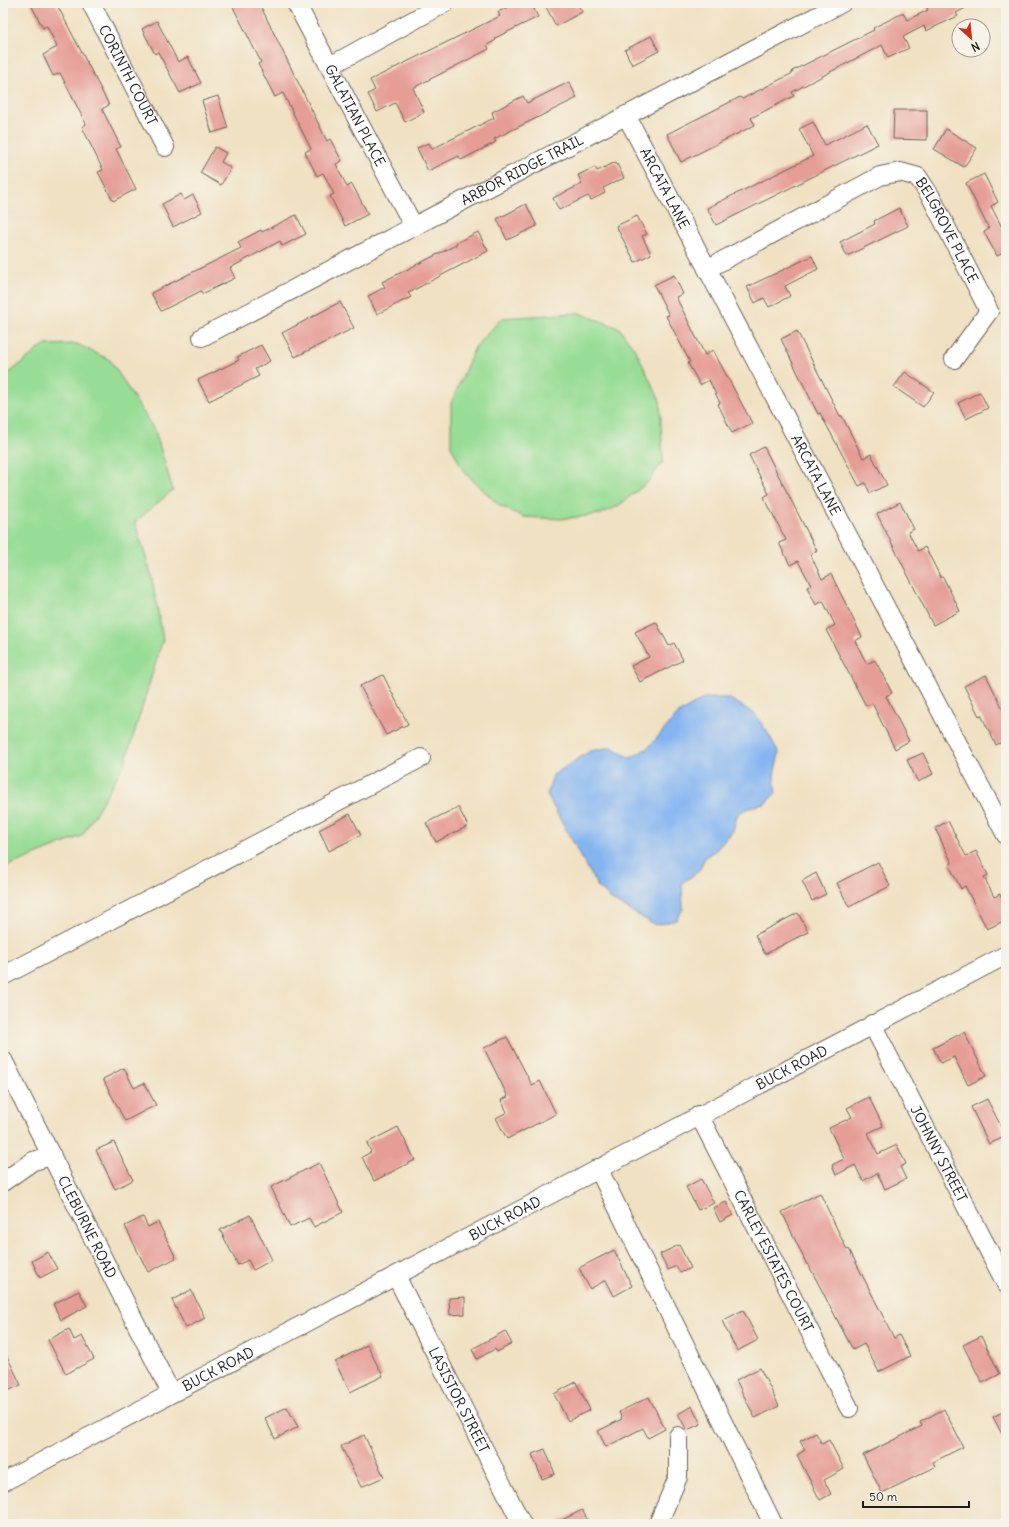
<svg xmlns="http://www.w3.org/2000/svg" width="1009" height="1527" viewBox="0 0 1009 1527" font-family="Delius,sans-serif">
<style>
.green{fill:#98dd95;stroke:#5a7c58}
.water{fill:#85b5f1;stroke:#506886}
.building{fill:#e59d96}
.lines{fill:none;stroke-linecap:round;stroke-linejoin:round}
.minor-casing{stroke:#666156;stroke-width:20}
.minor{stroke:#fff;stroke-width:18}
.labels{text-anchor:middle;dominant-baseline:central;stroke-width:3;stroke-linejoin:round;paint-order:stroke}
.street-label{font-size:14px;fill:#1c1c1c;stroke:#f7f3e8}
</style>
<rect width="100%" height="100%" fill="#f7f3e8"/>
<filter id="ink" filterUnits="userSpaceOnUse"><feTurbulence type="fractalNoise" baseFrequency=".025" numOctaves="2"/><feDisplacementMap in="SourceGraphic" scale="8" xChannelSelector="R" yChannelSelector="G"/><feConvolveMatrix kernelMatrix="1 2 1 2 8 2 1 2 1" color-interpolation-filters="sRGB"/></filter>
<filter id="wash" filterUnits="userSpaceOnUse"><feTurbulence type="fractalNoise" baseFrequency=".012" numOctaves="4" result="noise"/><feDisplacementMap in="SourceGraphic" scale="16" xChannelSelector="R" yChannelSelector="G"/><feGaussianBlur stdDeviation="0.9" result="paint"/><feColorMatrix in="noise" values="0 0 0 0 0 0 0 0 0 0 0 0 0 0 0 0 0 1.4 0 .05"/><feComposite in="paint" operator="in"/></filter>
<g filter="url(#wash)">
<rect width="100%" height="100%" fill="#f0e1c3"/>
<path class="green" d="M579 313 619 328 636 351 660 401 663 462 648 482 618 506 601 514 562 519 524 517 500 506 464 472 451 446V403L475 347 502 318Z
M77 344 110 360 155 431 173 490 135 522 151 574 163 639 125 763 82 836 8 866 3 867V378L44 345Z"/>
<path class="water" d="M704 698H728L754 713 768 733 779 753 774 775 776 793 765 804 754 806 738 813 733 831 716 850 705 857 699 871 682 883 683 909 676 920 655 925 612 900 598 887 547 795 553 775 590 751 611 747 630 758 648 748 678 714Z"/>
<g id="blocks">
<path class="building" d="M30 3H56L109 105 102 109 121 147 116 149 136 189 113 201 98 172 103 170 82 127 86 124 60 73 53 76 43 55 57 47 47 26 43 28Z
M231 3H259L327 141 330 139 342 161 336 164 347 187 352 184 368 214 345 226 330 196 334 194 323 173 317 176 305 152 311 149 283 93 275 97 258 64 261 62Z
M516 3H531L538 17 495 38 496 40 487 45 489 49 413 88 424 112 405 122 395 103 377 112 368 94 375 90 370 80 500 16 498 12Z
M544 3H577L582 12 556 26Z
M925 3H975L956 13 958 16 926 31 924 26 903 37 909 48 888 58 882 45 792 92 794 96 751 118 755 125 681 162 667 134 740 97 742 99 793 73 792 71 874 30 873 28 903 13 907 20 928 10Z
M157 21 178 62 188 57 201 83 180 93 158 52 155 54 142 29Z
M651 36 659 51 632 65 625 50Z
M569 82 577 98 494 139 496 142 461 160 459 156 428 171 417 148 429 143 432 149 494 118 492 112 523 96 527 103Z
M218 96 228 128 212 133 202 101Z
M894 110H927V140L893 139Z
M813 122 825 145 867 124 878 144 716 225 707 208 813 156 799 129Z
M946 129 977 148 964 167 934 149Z
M215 147 226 153 221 162 231 168 221 185 200 173Z
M616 162 624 178 603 188 605 193 591 200 588 196 559 210 553 198 582 184 578 175 595 167 597 171Z
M984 174 998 202 991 206 1006 235V252L997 256 984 232 989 229 966 183Z
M181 194 184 200 193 195 202 212 173 227 162 204Z
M526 204 537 226 507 240 497 219Z
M899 208 908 226 847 256 840 242 875 224 874 221Z
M296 215 306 234 282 246 280 241 230 268 235 278 202 294 201 291 161 311 151 293 241 248 238 242 261 230 262 232Z
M637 216 647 234 642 236 651 254 635 262 616 226Z
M478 232 488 251 408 293 411 297 377 314 368 296 385 287 382 282 456 245V243Z
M812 256 818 269 785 286 790 296 769 307 764 298 755 303 747 287Z
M674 275 683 294 676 297 705 355 713 350 752 423 732 433 718 404 720 403 709 380 700 385 688 363 690 362 666 316 669 315 654 285Z
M340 302 354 328 295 357 282 333Z
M797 331 840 416H842L863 458 871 454 887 485 870 493 865 483 859 486 820 413 818 414 781 339Z
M261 345 270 361 255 369 259 376 209 401 198 380 239 360 237 357Z
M905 372 934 392 923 407 894 387Z
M980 392 988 408 966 419 958 403Z
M764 447 817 551 810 554 822 579 831 574 862 637 855 641 867 664 875 660 892 693 886 696 909 741 895 749 872 703 866 706 826 630 835 625 823 601 816 605 807 587 811 585 798 561 790 565 779 543 786 540 764 497 769 494 749 455Z
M900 502 914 529 908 532 918 551 925 547 941 578 943 577 960 611 933 625 877 514Z
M656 622 669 646 674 643 683 660 640 682 631 666 649 657 635 632Z
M383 675 408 724 386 735 360 686Z
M986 675 1006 715V740L996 745 981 715 979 716 964 686Z
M923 753 933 774 918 782 907 760Z
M458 807 468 826 436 842 426 823Z
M350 814 361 835 329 851 319 830Z
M948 821 966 856 976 851 988 875 984 877 994 897 1000 894 1006 906V920L987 929 965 886 961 889 949 865 952 863 935 828Z
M878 862 890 886 849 907 837 883Z
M816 873 826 894 812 901 802 881Z
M798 913 808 932 765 954 755 935Z
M964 1032 986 1076 968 1085 954 1057 941 1063 933 1048Z
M507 1037 532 1085 540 1081 556 1114 507 1139 496 1118 507 1112 501 1100 508 1097 484 1048Z
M124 1068 134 1088 144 1083 156 1105 125 1121 103 1079Z
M869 1097 883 1126 868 1133 878 1154 897 1145 906 1164 900 1167 906 1179 885 1189 877 1173 863 1181 855 1165 836 1175 832 1165 844 1159 829 1128 852 1117 847 1108Z
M987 1099 1006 1136 989 1144 971 1107Z
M398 1127 415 1160 374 1181 362 1157 371 1152 367 1143Z
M114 1142 133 1180 115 1189 96 1150Z
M319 1163 343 1212 314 1227 309 1218 290 1227 271 1187Z
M701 1179 714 1203 698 1210 686 1187Z
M820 1193 847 1250 849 1249 894 1338 899 1335 910 1356 879 1372 864 1344 853 1350 808 1264 807 1265 782 1212Z
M726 1202 733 1215 720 1222 713 1208Z
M250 1215 272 1260 253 1270 248 1260 238 1265 220 1230Z
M143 1217 148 1227 158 1222 176 1258 148 1272 125 1226Z
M679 1245 691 1268 680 1273 676 1266 668 1270 660 1254Z
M614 1250 632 1286 614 1296 606 1280 590 1289 579 1268Z
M48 1252 57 1269 40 1278 32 1261Z
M191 1290 205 1318 186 1328 172 1300Z
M79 1291 87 1306 61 1320 53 1304Z
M465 1297V1314L450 1315 449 1298Z
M743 1310 758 1340 737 1351 722 1321Z
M69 1329 74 1340 82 1336 94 1359 66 1374 48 1340Z
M505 1331 512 1344 497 1352 495 1349 477 1359 472 1349Z
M981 1336 1000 1374 982 1383 963 1345Z
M367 1345 383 1376 350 1392 335 1362Z
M3 1348 21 1385 3 1393Z
M760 1368 779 1406 755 1418 736 1380Z
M576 1382 590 1410 568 1421 554 1394Z
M649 1397 665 1429 648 1438 643 1428 606 1447 598 1431 622 1419 619 1412Z
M692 1406 701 1424 687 1430 678 1414Z
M287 1407 298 1427 275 1439 265 1418Z
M944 1409 963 1447 933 1462 935 1467 882 1493 863 1455 922 1426 920 1422Z
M1006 1410V1442L993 1417Z
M816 1433 822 1444 829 1440 844 1469 824 1480 831 1494 820 1500 797 1455 805 1450 800 1441Z
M364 1435 384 1477 361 1487 341 1446Z
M545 1449 555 1474 542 1479 532 1454Z
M582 1510 590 1524H554Z"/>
</g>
</g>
<g filter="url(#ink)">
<use href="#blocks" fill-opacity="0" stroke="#666156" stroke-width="1"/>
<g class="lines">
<g class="minor-casing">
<g id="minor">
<path id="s1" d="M91 3 165 147"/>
<path id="s2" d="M296 3 414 227"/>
<path d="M330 66 445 3"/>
<path id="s3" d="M626 115 1006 835"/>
<path id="s4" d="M707 269 880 176 900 172 918 177 931 197 989 311 954 359"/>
<path id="s5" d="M202 337 842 3"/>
<path d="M3 976 421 758"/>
<path id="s6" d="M872 1024 1006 1284"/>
<path id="s7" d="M3 1060 171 1393"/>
<path id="s8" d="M699 1115 849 1408"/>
<path d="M598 1168 773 1524"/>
<path d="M3 1182 33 1161 52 1156"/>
<path id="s9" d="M396 1276 522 1524"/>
<path id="s10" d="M3 1482 1006 955"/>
<path d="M658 1524 678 1477V1436"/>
</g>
</g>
<use href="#minor" class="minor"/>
</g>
</g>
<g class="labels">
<g class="street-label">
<text stroke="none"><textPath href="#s1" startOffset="81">CORINTH COURT</textPath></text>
<text stroke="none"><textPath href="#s2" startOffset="127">GALATIAN PLACE</textPath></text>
<text stroke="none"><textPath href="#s5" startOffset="361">ARBOR RIDGE TRAIL</textPath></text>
<text stroke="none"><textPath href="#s3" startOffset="83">ARCATA LANE</textPath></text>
<text stroke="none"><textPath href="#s4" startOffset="296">BELGROVE PLACE</textPath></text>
<text stroke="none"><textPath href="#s3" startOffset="407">ARCATA LANE</textPath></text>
<text stroke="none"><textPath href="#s10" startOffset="891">BUCK ROAD</textPath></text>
<text stroke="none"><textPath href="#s6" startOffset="146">JOHNNY STREET</textPath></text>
<text stroke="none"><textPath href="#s10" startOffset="567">BUCK ROAD</textPath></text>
<text stroke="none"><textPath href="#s7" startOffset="187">CLEBURNE ROAD</textPath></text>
<text stroke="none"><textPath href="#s8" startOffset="164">CARLEY ESTATES COURT</textPath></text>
<text stroke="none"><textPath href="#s10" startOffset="243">BUCK ROAD</textPath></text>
<text stroke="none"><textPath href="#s9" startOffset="139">LASISTOR STREET</textPath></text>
</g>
</g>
<rect width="1009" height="1527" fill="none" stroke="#f7f3e8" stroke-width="16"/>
<g transform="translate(971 38) rotate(153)"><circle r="19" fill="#f7f3e8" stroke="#9f9d96"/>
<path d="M0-3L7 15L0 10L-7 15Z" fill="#c8321e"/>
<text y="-6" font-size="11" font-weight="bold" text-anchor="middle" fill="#1c1c1c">N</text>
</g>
<path d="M863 1501v6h106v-6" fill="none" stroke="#1c1c1c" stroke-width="2"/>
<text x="869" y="1501" font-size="12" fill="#1c1c1c" stroke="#f7f3e8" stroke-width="3" paint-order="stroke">50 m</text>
</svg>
